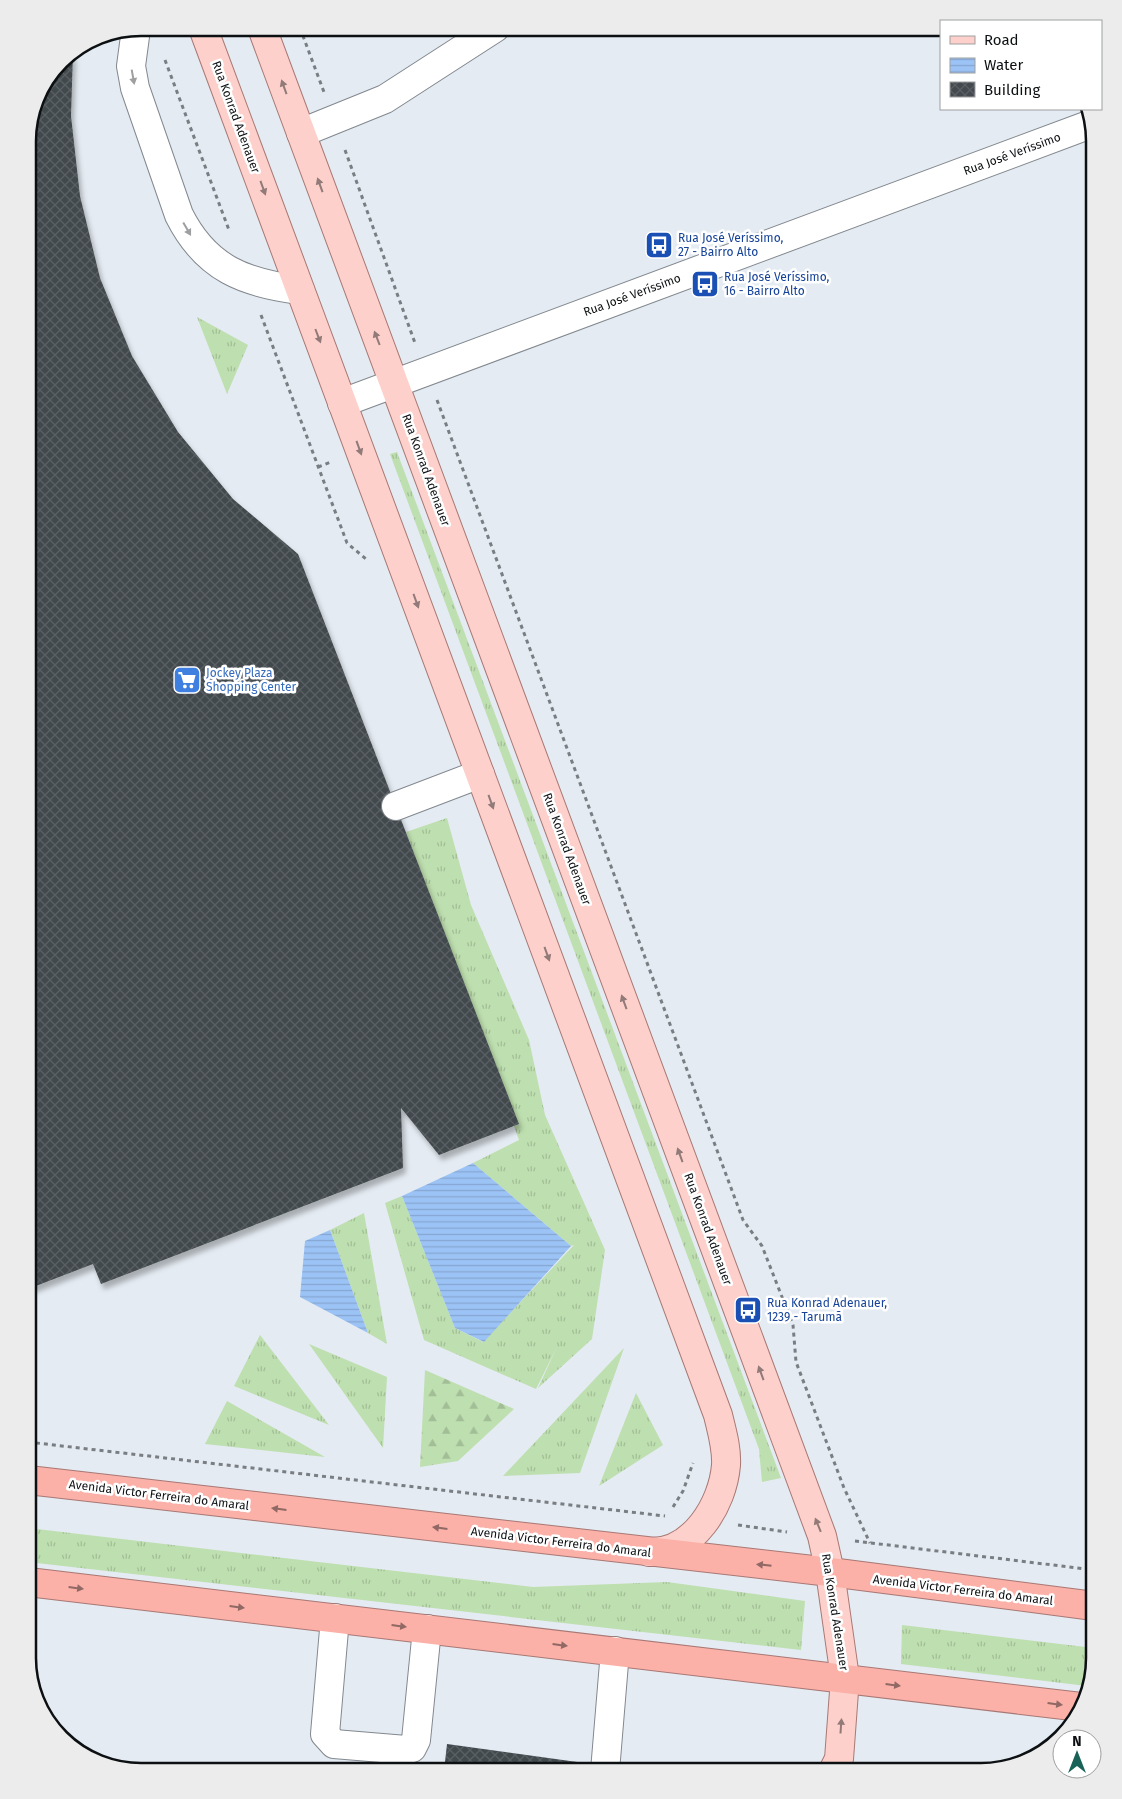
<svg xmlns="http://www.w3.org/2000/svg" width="1122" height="1799" viewBox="0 0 1122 1799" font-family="'Fira Sans',sans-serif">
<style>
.grass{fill:url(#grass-tufts)}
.forest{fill:url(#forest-firs)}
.water{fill:url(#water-rules)}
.building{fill:url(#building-cross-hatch);filter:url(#shadow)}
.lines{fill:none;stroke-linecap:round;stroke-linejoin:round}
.minor-casing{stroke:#82888e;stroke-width:30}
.major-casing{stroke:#a87874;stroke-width:30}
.highway-casing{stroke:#a87874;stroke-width:30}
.path{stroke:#797e83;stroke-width:3;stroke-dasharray:4 4;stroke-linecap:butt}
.minor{stroke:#fff;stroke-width:28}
.major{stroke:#fdd0cb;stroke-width:28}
.highway{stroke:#fbb0a8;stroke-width:28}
.oneway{fill:#9e9fa0}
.oneway2{fill:#917a78}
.oneway3{fill:#906864}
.labels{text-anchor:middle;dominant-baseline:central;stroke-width:5;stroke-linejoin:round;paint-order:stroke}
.street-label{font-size:12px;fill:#0d1012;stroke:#fff}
.transit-label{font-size:12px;fill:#164399;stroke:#fff;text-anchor:start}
.shop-label{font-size:12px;fill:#366cbe;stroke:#fff;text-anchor:start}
.rim{fill:none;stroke:#0d1012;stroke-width:2.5}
</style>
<defs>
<pattern id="grass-tufts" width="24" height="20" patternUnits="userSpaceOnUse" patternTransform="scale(1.25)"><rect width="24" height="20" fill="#bedfaf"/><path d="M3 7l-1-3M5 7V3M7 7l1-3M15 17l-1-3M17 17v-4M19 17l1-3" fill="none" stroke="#a2be96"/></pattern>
<pattern id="forest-firs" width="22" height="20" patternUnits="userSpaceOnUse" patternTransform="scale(1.25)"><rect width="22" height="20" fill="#bedfaf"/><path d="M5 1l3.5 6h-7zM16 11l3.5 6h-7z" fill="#a2be96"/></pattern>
<pattern id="water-rules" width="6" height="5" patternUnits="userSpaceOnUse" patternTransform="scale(1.25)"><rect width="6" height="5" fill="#9cc3f5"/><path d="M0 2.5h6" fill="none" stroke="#85a6d1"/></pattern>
<pattern id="building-cross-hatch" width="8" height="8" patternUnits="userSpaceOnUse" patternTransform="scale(1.25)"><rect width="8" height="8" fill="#43494e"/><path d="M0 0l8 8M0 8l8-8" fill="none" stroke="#5a5f63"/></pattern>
<filter id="shadow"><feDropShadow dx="3" dy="5.5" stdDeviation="2.5" flood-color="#0004"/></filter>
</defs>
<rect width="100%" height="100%" fill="#e4ebf2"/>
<path class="grass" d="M197 317 248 345 227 394Z
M397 452 775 1462 781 1478 762 1482 759 1449 390 454Z
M447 818 471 905 529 1040 545 1115 605 1250 592 1339 538 1388 557 1347 536 1389 424 1340 385 1203 402 1196 455 1328 483 1342 574 1245 571 1246 473 1163 519 1140 406 832Z
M364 1213 387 1344 368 1333 330 1230Z
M260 1335 329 1425 234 1386Z
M309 1344 387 1377 383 1448Z
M624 1348 580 1473 503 1476Z
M636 1393 663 1445 599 1486Z
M227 1401 325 1457 205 1444Z
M28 1528 533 1587 667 1582 805 1601 801 1650 28 1562Z
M902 1625 1094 1648V1658L1087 1686 901 1664Z"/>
<path class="forest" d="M425 1370 514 1409 458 1461 420 1467Z"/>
<path class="water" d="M473 1163 571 1246 484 1342 455 1328 402 1196Z
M330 1230 368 1333 300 1297 305 1241Z"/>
<path class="building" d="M73 53 71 116 80 196 100 278 132 356 178 432 233 499 298 554 519 1124 439 1155 401 1108 403 1168 101 1284 93 1264 28 1289V134L36 97 61 61Z
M447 1744 635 1770V1771H444Z"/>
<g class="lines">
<g class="minor-casing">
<path id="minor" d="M136 29 131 66 135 88 179 215C206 269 245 283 300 290
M301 133 385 99 495 28
M342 403 1091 124
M396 806 480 774
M335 1618 325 1734 334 1744 406 1750 412 1748 416 1740 427 1629
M605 1771 615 1651"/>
</g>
<g class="major-casing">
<path id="major" d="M203 28 718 1415C722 1432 727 1448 726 1465 723 1504 693 1554 649 1552
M262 28 822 1536 830 1572 845 1678 839 1759 833 1771"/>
</g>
<g class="highway-casing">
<path id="highway" d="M28 1480 830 1572 1094 1606
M28 1582 1081 1707"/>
</g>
<path class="path" d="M300 28 324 92
M165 60 229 230
M345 150 415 343
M261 315 347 543 366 559
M437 400 743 1220 762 1246 793 1325 796 1362 844 1488 870 1543
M318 467 331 462
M28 1442 665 1516
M673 1507 683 1491 693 1463
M738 1525 787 1532
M855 1541 1094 1570"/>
<use href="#minor" class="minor"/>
<use href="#major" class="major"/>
<use href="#highway" class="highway"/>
</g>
<defs><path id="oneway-solid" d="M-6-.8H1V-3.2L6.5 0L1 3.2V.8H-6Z" transform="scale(1.25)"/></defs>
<g class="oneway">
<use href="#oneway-solid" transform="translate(133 77) rotate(80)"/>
<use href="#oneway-solid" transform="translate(187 229) rotate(60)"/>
</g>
<g class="oneway2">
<use href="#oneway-solid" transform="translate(284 87) rotate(-110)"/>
<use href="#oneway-solid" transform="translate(320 185) rotate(-110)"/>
<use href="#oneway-solid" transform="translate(263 188) rotate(70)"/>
<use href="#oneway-solid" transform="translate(318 336) rotate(69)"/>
<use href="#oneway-solid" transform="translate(377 338) rotate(-111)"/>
<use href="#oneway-solid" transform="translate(359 448) rotate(70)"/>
<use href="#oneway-solid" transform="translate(416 601) rotate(70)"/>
<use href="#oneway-solid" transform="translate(491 802) rotate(70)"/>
<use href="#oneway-solid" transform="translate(547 954) rotate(70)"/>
<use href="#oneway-solid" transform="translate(624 1002) rotate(-110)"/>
<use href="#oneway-solid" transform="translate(680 1155) rotate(-110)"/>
<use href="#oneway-solid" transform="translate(761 1373) rotate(-110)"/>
<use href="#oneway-solid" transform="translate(818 1525) rotate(-112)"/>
<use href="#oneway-solid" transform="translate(841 1726) rotate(-86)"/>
</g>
<g class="oneway3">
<use href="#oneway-solid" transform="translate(279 1509) rotate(-173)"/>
<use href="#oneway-solid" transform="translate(440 1528) rotate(-173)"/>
<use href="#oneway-solid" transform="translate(764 1565) rotate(-174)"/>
<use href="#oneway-solid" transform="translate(76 1588) rotate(7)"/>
<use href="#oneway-solid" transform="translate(237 1607) rotate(7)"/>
<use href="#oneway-solid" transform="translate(399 1626) rotate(7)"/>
<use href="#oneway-solid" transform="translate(560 1645) rotate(7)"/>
<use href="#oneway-solid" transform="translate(893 1685) rotate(7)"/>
<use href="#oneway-solid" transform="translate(1055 1704) rotate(7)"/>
</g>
<defs>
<g id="bus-square" transform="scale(1.4375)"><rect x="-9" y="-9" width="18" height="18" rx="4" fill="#1a4fb4" stroke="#fff"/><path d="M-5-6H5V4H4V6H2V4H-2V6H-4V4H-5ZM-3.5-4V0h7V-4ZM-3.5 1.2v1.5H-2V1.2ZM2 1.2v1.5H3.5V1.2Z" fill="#fff"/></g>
<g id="supermarket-square" transform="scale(1.4375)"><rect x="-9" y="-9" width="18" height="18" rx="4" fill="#3f7fe0" stroke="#fff"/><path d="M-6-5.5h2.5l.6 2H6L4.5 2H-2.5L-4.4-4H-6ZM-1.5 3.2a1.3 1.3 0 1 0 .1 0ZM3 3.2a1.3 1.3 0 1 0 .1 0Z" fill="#fff"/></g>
</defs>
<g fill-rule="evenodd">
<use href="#bus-square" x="659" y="245"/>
<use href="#bus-square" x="705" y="284"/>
<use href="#supermarket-square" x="187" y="680"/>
<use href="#bus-square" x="748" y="1310"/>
</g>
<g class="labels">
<g class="street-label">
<text transform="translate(236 117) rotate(70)">Rua Konrad Adenauer</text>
<text transform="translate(1012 154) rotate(-20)">Rua José Veríssimo</text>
<text transform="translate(632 295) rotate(-20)">Rua José Veríssimo</text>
<text transform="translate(426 470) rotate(70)">Rua Konrad Adenauer</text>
<text transform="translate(567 849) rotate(70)">Rua Konrad Adenauer</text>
<text transform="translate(708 1229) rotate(70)">Rua Konrad Adenauer</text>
<text transform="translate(159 1495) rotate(7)">Avenida Victor Ferreira do Amaral</text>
<text transform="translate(561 1542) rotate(7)">Avenida Victor Ferreira do Amaral</text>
<text transform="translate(963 1590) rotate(7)">Avenida Victor Ferreira do Amaral</text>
<text transform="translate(835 1612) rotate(81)">Rua Konrad Adenauer</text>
</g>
<g class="transit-label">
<text x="678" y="238">Rua José Veríssimo,<tspan x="678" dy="14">27 - Bairro Alto</tspan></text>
<text x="724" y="277">Rua José Veríssimo,<tspan x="724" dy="14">16 - Bairro Alto</tspan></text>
<text x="767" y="1303">Rua Konrad Adenauer,<tspan x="767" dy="14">1239 - Tarumã</tspan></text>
</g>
<g class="shop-label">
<text x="206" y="673">Jockey Plaza<tspan x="206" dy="14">Shopping Center</tspan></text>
</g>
</g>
<path d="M0 0H1122V1799H0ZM141 36H981A105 105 0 0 1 1086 141V1658A105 105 0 0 1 981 1763H141A105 105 0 0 1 36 1658V141A105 105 0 0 1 141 36Z" fill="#ececec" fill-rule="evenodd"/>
<path class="rim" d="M141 36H981A105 105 0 0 1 1086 141V1658A105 105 0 0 1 981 1763H141A105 105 0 0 1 36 1658V141A105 105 0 0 1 141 36Z"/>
<rect x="940" y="20" width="162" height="90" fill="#ffffff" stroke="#9e9fa0"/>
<rect x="950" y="36" width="25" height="8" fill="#fdd0cb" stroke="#9e9fa0"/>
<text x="984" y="45" font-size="15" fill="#0d1012">Road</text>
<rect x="950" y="58" width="25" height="15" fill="url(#water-rules)" stroke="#9e9fa0"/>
<text x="984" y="70" font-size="15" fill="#0d1012">Water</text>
<rect x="950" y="82" width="25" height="15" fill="url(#building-cross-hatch)" stroke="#9e9fa0"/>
<text x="984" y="95" font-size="15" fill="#0d1012">Building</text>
<g transform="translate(1077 1754)"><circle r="24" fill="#ffffff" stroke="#9e9fa0"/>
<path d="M0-4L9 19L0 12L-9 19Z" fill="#196258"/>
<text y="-8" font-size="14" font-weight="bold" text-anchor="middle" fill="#0d1012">N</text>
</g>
</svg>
